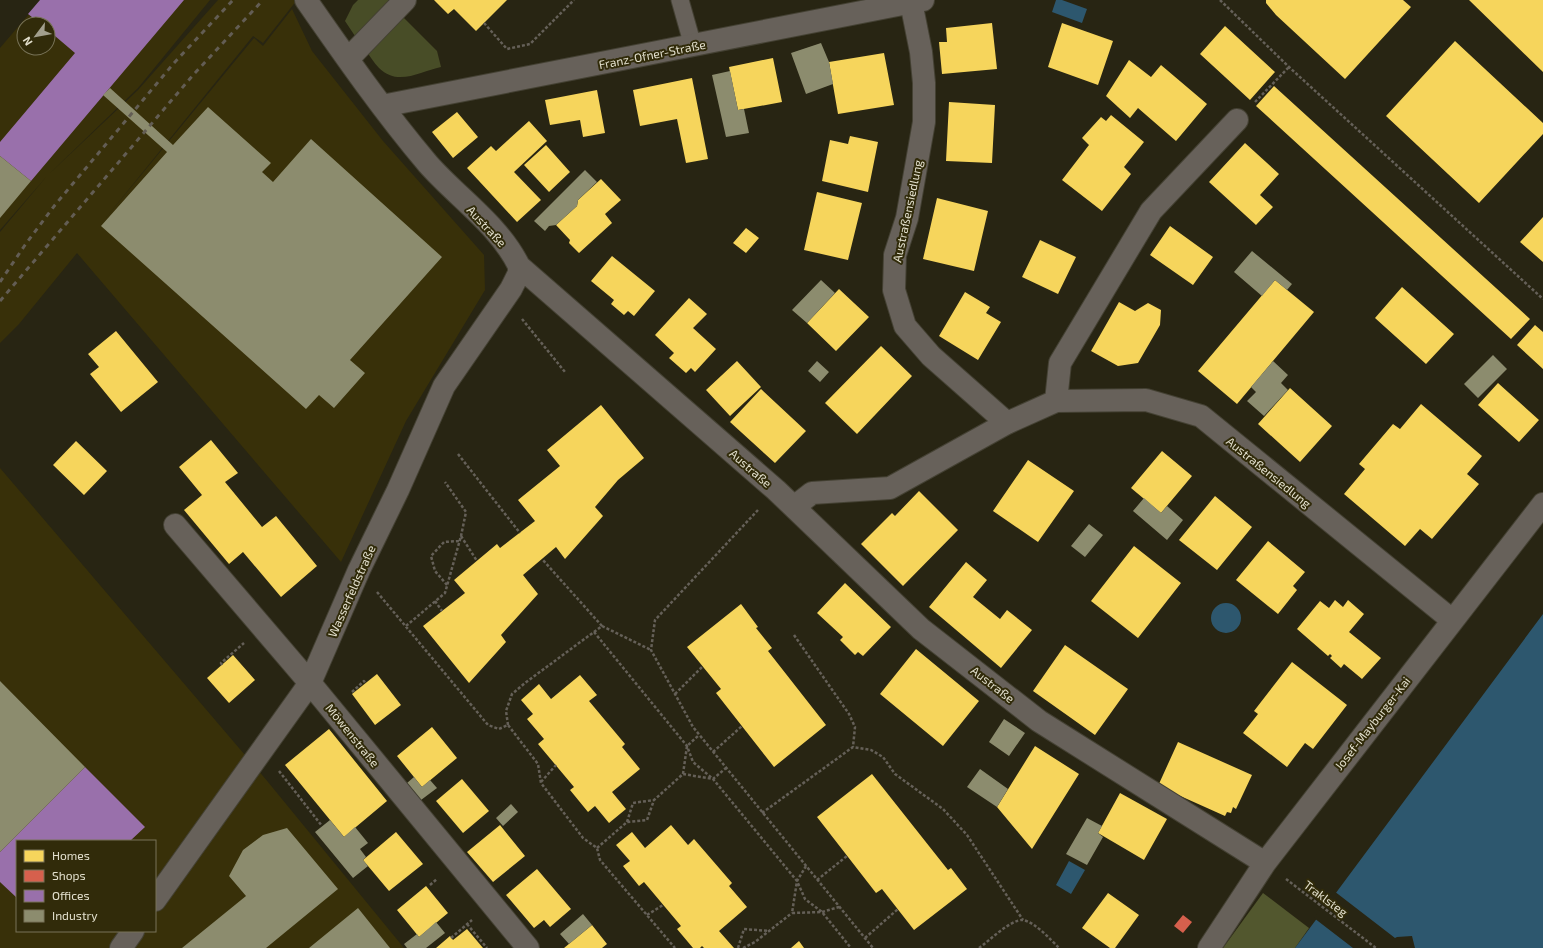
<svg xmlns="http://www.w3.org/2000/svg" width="1543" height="948" viewBox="0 0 1543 948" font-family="'Exo 2',sans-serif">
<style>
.built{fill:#383009;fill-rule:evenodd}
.green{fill:#484d27}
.forest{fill:#52572e}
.water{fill:#2d576e}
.pier{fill:#282513}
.homes{fill:#f6d55c}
.shops{fill:#d6604d}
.offices{fill:#9970ab}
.industry{fill:#8c8c6e}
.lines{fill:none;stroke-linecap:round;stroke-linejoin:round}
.service-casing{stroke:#444133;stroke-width:19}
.minor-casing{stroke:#444133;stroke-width:24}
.path{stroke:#656058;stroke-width:2.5;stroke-dasharray:3 2;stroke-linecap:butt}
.service{stroke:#67615a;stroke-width:17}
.minor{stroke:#67615a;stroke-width:22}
.rail{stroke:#635d54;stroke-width:3;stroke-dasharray:5 5;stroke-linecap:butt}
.labels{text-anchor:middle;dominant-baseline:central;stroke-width:4;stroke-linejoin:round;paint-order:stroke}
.street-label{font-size:12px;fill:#e3e0ce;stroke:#312b0a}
</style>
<rect width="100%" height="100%" fill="#282513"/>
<path class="built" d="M41 0H210L138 88 47 176 0 230V48ZM24 24H48V48H24Z
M218 0H297L263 43 253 36 104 220 254 38 263 46 292 9 312 51 383 141 484 255 485 290 406 421 341 562 77 253 19 324 0 343V232L47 176 138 90Z
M0 468 268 782 404 948H0ZM17 841H155V931H17Z"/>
<path class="green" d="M358 0H388V3L355 36 345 21 353 5Z
M403 17 437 51 441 67C421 71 398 87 379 68 374 63 370 56 366 51Z"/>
<path class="forest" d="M1263 893 1309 928 1295 948H1223Z"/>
<path class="water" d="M1056 0H1062L1087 9 1082 23 1052 12Z
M1211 618a15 15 0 1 1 30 0a15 15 0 1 1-30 0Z
M1543 614V948H1295Z
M1069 861 1085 870 1071 894 1056 885Z"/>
<path class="pier" d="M1334 891 1395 938 1397 937 1412 936 1415 948H1353L1314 918Z"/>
<path class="homes" d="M434 0H507L476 31 454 9 448 14Z
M1266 0H1403L1411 7 1345 79 1276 15 1266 3Z
M1469 0H1543V72Z
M992 23 997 69 942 74 939 42H947L946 28Z
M1062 23 1113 41 1098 85 1048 67Z
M1225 26 1275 72 1250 100 1200 54Z
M1455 41 1543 123V134L1479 203 1386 116Z
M884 53 894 105 838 114 829 62Z
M773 58 782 102 738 110 729 67Z
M1129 60 1151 77 1161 65 1207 104 1176 141 1138 108 1130 118 1106 96Z
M692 78 708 159 686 163 677 119 640 126 633 90Z
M1274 86 1530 319 1511 339 1256 106Z
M597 90 605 133 583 137 580 120 550 125 545 100Z
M949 102 995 105 992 163 946 161Z
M457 112 478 137 453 158 432 132Z
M1111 115 1144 142 1124 167 1131 174 1102 211 1062 180 1089 145 1082 138 1101 117 1106 121Z
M529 121 547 141 514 172 541 200 517 222 467 168 491 146 496 151Z
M850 136 878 142 868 192 822 181 830 140 848 144Z
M1245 143 1279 174 1260 195 1273 207 1256 225 1209 182Z
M546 145 570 172 549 192 524 165Z
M601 179 621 200 605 214 612 223 579 253 569 243 570 240 556 225 577 206 578 200Z
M817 192 862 203 848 260 804 250Z
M937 198 988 211 974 271 923 259Z
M1543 217V262L1520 242Z
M1170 226 1213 257 1193 285 1150 255Z
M746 228 759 238 746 253 733 243Z
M1040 240 1076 257 1058 294 1022 277Z
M612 256 655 291 634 316 628 311 624 315 611 304 614 300 591 281Z
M1275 280 1314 312 1237 404 1198 371Z
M1402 287 1454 334 1426 364 1375 318Z
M839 289 869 317 836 351 807 323Z
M965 292 990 307 986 313 1001 322 978 360 939 336Z
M689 298 707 314 693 328 716 349 695 372 691 368 686 373 669 358 674 353 655 335Z
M1119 302 1135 311 1148 303 1161 310 1160 325 1138 363 1118 366 1091 351Z
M1535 325 1543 332V369L1517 345Z
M116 331 158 382 121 412 90 374 99 367 88 354Z
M881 346 912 376 857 434 825 403Z
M737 361 761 387 730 416 706 390Z
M1498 383 1539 420 1519 442 1478 405Z
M1290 388 1332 426 1300 462 1258 424Z
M761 389 806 431 775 463 730 422Z
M1421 404 1482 456 1467 474 1479 484 1432 539 1420 529 1405 546 1344 494 1365 469 1359 464 1393 424 1400 429Z
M601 405 644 458 618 480 595 507 603 516 565 559 556 547 523 575 538 594 501 635 506 642 469 683 423 626 465 593 454 580 497 544 500 548 535 521 518 500 560 466 547 450Z
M211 440 238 473 225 482 262 527 276 516 317 566 281 597 243 552 229 564 184 510 202 495 179 467Z
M76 441 107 471 84 495 53 465Z
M1162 451 1192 476 1161 513 1131 488Z
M1028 460 1074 491 1038 542 993 511Z
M919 491 958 530 903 586 861 544 892 513 895 516Z
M1215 496 1252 527 1217 570 1179 540Z
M1268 541 1305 572 1293 586 1297 590 1278 614 1236 580Z
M1134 546 1181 583 1138 638 1091 601Z
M966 562 987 580 973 597 1000 619 1007 610 1032 630 1001 668 929 607Z
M845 583 891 627 863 656 858 652 855 655 840 640 843 637 817 613Z
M1335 600 1343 607 1348 600 1364 614 1349 632 1381 658 1362 679 1344 664 1341 668 1330 658 1332 656 1330 654 1328 656 1297 629 1320 601 1329 608Z
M741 604 758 627 756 628 772 648 768 651 826 725 774 767 716 693 721 689 687 647Z
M1065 645 1128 689 1095 735 1033 691Z
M916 649 979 701 943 746 880 694Z
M233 655 255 680 229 703 207 678Z
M1292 662 1347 705 1313 749 1305 743 1287 767 1243 733 1258 714 1254 711Z
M377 674 401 705 375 725 352 694Z
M580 675 597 695 589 701 625 744 622 747 640 769 612 792 626 809 609 823 595 806 588 812 570 790 574 787 538 744 544 739 527 719 533 714 521 700 539 684 551 699Z
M432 727 457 758 422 787 397 756Z
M329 729 387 801 344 837 285 765Z
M1178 742 1252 775 1236 809 1233 807 1231 813 1227 812 1225 816 1158 786Z
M1035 746 1079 774 1032 849 997 807Z
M872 774 948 870 951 868 967 889 914 930 882 889 876 893 817 817Z
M462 779 489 811 463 833 436 801Z
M1120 793 1167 819 1144 860 1098 833Z
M500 825 525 856 493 882 467 852Z
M671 825 688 845 694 839 732 883 729 886 747 907 719 931 734 948H704L702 946 700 948H693L677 929 681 926 644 882 639 886 623 866 630 861 616 845 632 832 645 848Z
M396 832 423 864 389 891 363 860Z
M537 869 571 909 550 927 544 920 534 928 506 895Z
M426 886 448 913 419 937 397 910Z
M1108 893 1139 915 1115 948H1110L1082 928Z
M592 925 607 944 602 948H564Z
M467 929 483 948H436L450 936 453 940Z
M799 941 804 948H791Z"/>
<path class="shops" d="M1183 915 1192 922 1183 933 1174 926Z"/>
<path class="offices" d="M40 0H184L31 181 0 156V142L75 53 48 30V24H41L28 14Z
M85 767 145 827 130 841H17V898L0 882V852Z"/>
<path class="industry" d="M821 43 829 62 833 84 806 94 791 53Z
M730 71 738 110 744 109 749 133 726 137 712 75Z
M110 88 173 145 208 107 271 163 262 172 273 182 311 139 442 257 350 360 365 373 334 408 319 395 306 409 101 226 167 152 103 95Z
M0 156 31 181 0 218Z
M585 170 597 182 578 200 577 206 556 225 549 226 545 231 534 221Z
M1252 251 1292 284 1287 290 1275 280 1262 296 1234 272Z
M821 280 835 293 807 323 792 310Z
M1493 355 1507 369 1478 398 1464 384Z
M817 361 829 372 820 382 808 371Z
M1273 361 1288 375 1281 383 1288 390 1264 416 1247 401 1256 392 1251 387Z
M1144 498 1161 513 1167 506 1183 520 1167 540 1133 511Z
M1089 524 1103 535 1085 557 1071 546Z
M0 681 85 767 0 852Z
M1004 719 1025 733 1009 756 989 742Z
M980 769 1008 789 997 807 967 787Z
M414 777 422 787 430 780 437 788 421 800 407 783Z
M511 804 518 812 503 826 496 818Z
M1087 818 1102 826 1098 833 1103 837 1087 865 1066 854Z
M330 820 344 837 355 827 368 843 360 849 366 857 363 860 368 866 353 878 315 832Z
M287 828 338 889 266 948H182L246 896 229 876 243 850 263 835Z
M358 908 390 948H309Z
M583 914 592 925 569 944 560 934Z
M436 922 445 933 426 948H407L404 944 417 934 419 937Z"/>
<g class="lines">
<g class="service-casing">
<path id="service" d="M680 0 693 46"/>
</g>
<g class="minor-casing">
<path id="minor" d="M306 0C345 56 384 112 428 164 458 198 499 225 519 266L776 490 921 629 1039 721 1265 863
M911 2 921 52 924 83V122L907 218 895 255 894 290 905 326 931 356 1007 423
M348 59 405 0
M382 106 923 0
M1056 401 1060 363 1151 211 1237 120
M794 507 812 493 890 488 1007 423 1056 401 1146 400 1201 416 1452 620
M175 525 310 683 528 948
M155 900 310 683 359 570 398 490 444 386 511 289 519 273V266
M121 948 133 931
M1209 948 1265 863 1543 504"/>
</g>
<path class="path" d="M1220 0 1289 67 1543 299
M484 23 507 49 530 44 574 0
M1255 102 1289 67
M522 319 565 372
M458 454 520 533
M758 510 655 620 651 650 693 727 873 948
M461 536 477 561
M447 585 435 571 431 556 444 542 459 541
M377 592 488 725 499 729 508 725 538 764 541 783 583 838 597 848 600 860 675 948
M435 601 442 611
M406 626 445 593 461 536 466 512 445 482
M602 626 651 650
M594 632 687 746 693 762 713 779 797 881 805 899 822 912 851 948
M794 635 849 714 855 727 853 747
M222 665 221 663 244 643
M352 692 364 681 365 683
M675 694 702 667
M508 725 506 711 512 694 525 683 602 626 542 559
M713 752 742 726
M279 771 322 826
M683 774 687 746 699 735
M541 782 556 765
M762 813 853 747 871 750 883 757 895 774 943 809 967 835 1023 920
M627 822 633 803 654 800
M597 848 627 822 647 820 654 800 683 774 713 779 726 768
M806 866 797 881 792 913 822 912 839 907
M1286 879 1376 948
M817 880 847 856
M430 885 437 879
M647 915 663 905
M467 924 487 948
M451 938 472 920
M865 938 898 909
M738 948 744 929 769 931
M743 948 755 942 792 913
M979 948C989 941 1011 919 1023 920 1035 922 1051 940 1059 948"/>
<use href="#service" class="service"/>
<use href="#minor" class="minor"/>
<path class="rail" d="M0 282 25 245 55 205 174 63 233 0
M0 301 194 74 263 0"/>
</g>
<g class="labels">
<g class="street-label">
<text transform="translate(652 54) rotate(-11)">Franz-Ofner-Straße</text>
<text transform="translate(907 211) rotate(-78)">Austraßensiedlung</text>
<text transform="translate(487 226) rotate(47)">Austraße</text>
<text transform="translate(751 468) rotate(41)">Austraße</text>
<text transform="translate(1269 472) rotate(39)">Austraßensiedlung</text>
<text transform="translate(351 591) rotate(-66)">Wasserfeldstraße</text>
<text transform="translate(993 684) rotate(38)">Austraße</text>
<text transform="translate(1372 723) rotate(-52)">Josef-Mayburger-Kai</text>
<text transform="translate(353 735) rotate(51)">Möwenstraße</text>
<text transform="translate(1326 898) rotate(37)">Traklsteg</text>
</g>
</g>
<rect x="16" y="840" width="140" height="92" fill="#312b0a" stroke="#787358"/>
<rect x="24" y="850" width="20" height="12" fill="#f6d55c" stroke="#787358"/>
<text x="52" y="860" font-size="12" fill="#e3e0ce">Homes</text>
<rect x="24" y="870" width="20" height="12" fill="#d6604d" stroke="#787358"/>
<text x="52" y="880" font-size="12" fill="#e3e0ce">Shops</text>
<rect x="24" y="890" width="20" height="12" fill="#9970ab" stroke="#787358"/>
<text x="52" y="900" font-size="12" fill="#e3e0ce">Offices</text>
<rect x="24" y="910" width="20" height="12" fill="#8c8c6e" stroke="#787358"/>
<text x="52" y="920" font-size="12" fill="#e3e0ce">Industry</text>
<g transform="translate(36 36) rotate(238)"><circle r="19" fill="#312b0a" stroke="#787358"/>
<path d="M0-3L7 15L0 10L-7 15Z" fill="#a29f8d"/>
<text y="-6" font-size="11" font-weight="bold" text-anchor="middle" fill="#e3e0ce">N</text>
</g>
</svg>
